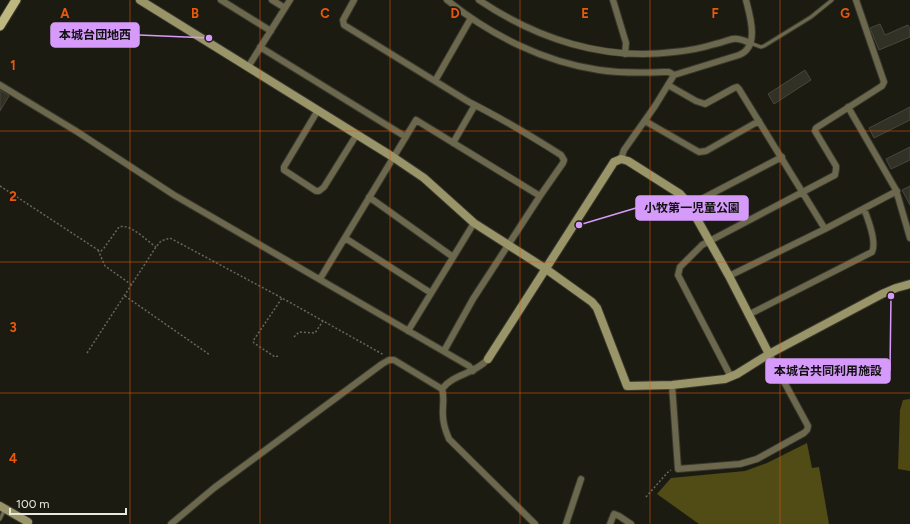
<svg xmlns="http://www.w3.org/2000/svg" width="910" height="524" viewBox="0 0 910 524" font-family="Figtree,'Noto Sans JP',sans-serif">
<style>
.forest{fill:#4e4813}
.water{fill:#514b16}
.building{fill:#323126;stroke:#49473c}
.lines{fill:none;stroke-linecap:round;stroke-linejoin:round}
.lane-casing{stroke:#39382e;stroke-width:5}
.street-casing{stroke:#39382e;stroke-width:8}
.secondary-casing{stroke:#39382e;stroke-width:10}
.primary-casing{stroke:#39382e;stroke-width:11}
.path{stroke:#68675e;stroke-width:1.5;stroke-dasharray:2 2;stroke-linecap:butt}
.lane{stroke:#6b684d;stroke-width:3}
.street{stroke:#6b684d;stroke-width:6}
.secondary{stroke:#9a9569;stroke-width:8}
.primary{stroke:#beb77f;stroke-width:9}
.grid{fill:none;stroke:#e8590c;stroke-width:1;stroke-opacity:0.55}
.grid-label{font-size:13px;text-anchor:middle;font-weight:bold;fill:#e8590c;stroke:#1c1b11;stroke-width:3.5;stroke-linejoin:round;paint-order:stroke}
.leader{fill:none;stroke:#d69bfa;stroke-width:1.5}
.callout-dot{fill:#d69bfa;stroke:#1c1b11;stroke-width:1.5}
.callout{fill:#d69bfa;stroke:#d69bfa;stroke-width:1.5}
.callout-label{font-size:12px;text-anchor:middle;font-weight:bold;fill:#111}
</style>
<rect width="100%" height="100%" fill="#1c1b11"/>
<path class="forest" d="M910 399V471L898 469 900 410 903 400Z"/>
<path class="water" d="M807 443 812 468 819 467 829 524H699L657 494 671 478 745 471 767 463Z"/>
<path class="building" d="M880 24 885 35 908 25 910 29V37L879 50 870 28Z
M805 70 811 80 774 104 768 94Z
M0 90 9 96 0 111Z
M910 107V120L874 138 869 128Z
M910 147V160L891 169 886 159Z
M910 186V205L902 190Z"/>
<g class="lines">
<g class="lane-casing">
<path id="lane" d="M750 43 761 47 764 46 811 17 832 0
M0 519 5 509"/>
</g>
<g class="street-casing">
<path id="street" d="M221 0 271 31
M272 0 285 8
M354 0 343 20 344 25 469 102C501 118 531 136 561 155L564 160 563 163 540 196 473 299 444 351
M447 0C490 35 544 62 599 70 620 73 642 73 664 72H669L674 75
M479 0C537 39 604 61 674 52 688 51 702 48 715 44 721 43 727 40 733 39 739 38 745 41 750 43
M613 0 626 43 625 54
M260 47 406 137
M248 67 290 0
M435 81 471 18
M0 85 76 131 174 195 469 366 473 371
M668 85 696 101 705 104 734 88 737 87 739 89 825 229
M848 107 896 190 910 238
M318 110 284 167V170L316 191H319L324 187 357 134
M645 121 699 152 706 151 759 121
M453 143 475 105
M621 159 624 150 655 106 674 75 739 55C760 47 750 16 746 0
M369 197 453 257
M690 205 782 157
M345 238 431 293
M729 276 825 229 897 191
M320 279 416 120 540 196
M748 315 872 252C877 242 868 219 864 209
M408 331 474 223
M731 377 678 275 680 267 702 245 835 175 836 169V166L815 131 816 128 882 86 884 82 856 0
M672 385 678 469 740 464 757 459 804 433 807 430 808 426 769 354
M442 389C453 374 475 374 488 359
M171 524 214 488 382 364 389 360H394L442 389C445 398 442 407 443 416 443 424 446 432 449 439L535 524
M566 524 581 479
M610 524 614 514 619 516 631 524"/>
</g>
<g class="secondary-casing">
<path id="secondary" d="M140 0 393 157 424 178 474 223 546 269 592 302 597 308 627 386 672 385 725 379 737 374 769 354 882 294 896 288 910 284
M488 359 614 162 621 159 628 161 680 194 688 203 729 276 769 354
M0 506 28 522"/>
</g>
<g class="primary-casing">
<path id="primary" d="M0 26 16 0"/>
</g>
<path class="path" d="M0 186 98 250 101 251 104 248 119 227C130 223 147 241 156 247
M98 250 105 266 132 285
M125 296 210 355
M294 337 299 332 315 333 323 321
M87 353 156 247 161 241 170 238 282 298 384 355
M278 356 275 357 254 343 253 341 282 298
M646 497 667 473 671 470"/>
<use href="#lane" class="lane"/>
<use href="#street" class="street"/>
<use href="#secondary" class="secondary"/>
<use href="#primary" class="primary"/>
</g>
<path class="grid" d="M130 0V524M260 0V524M390 0V524M520 0V524M650 0V524M780 0V524M0 131H910M0 262H910M0 393H910"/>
<g class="grid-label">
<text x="65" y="18">A</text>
<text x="195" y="18">B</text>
<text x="325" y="18">C</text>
<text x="455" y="18">D</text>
<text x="585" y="18">E</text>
<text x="715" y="18">F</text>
<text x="845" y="18">G</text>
<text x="13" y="70">1</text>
<text x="13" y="201">2</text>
<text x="13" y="332">3</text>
<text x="13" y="463">4</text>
</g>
<path class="leader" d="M209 38L139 35M579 225L636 208M891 296L890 371"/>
<g class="callout-dot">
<circle cx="209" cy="38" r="4"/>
<circle cx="579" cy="225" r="4"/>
<circle cx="891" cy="296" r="4"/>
</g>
<g class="callout">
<rect x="51" y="23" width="88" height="24" rx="4"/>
<rect x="636" y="196" width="112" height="24" rx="4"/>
<rect x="766" y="359" width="124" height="24" rx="4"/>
</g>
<g class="callout-label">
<text x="95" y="39">本城台団地西</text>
<text x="692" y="212">小牧第一児童公園</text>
<text x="828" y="375">本城台共同利用施設</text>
</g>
<path d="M10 508v6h116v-6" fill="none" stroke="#e9e9e1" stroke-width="2"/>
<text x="16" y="508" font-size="12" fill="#e9e9e1" stroke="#1c1b11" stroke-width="3" paint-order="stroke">100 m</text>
</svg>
